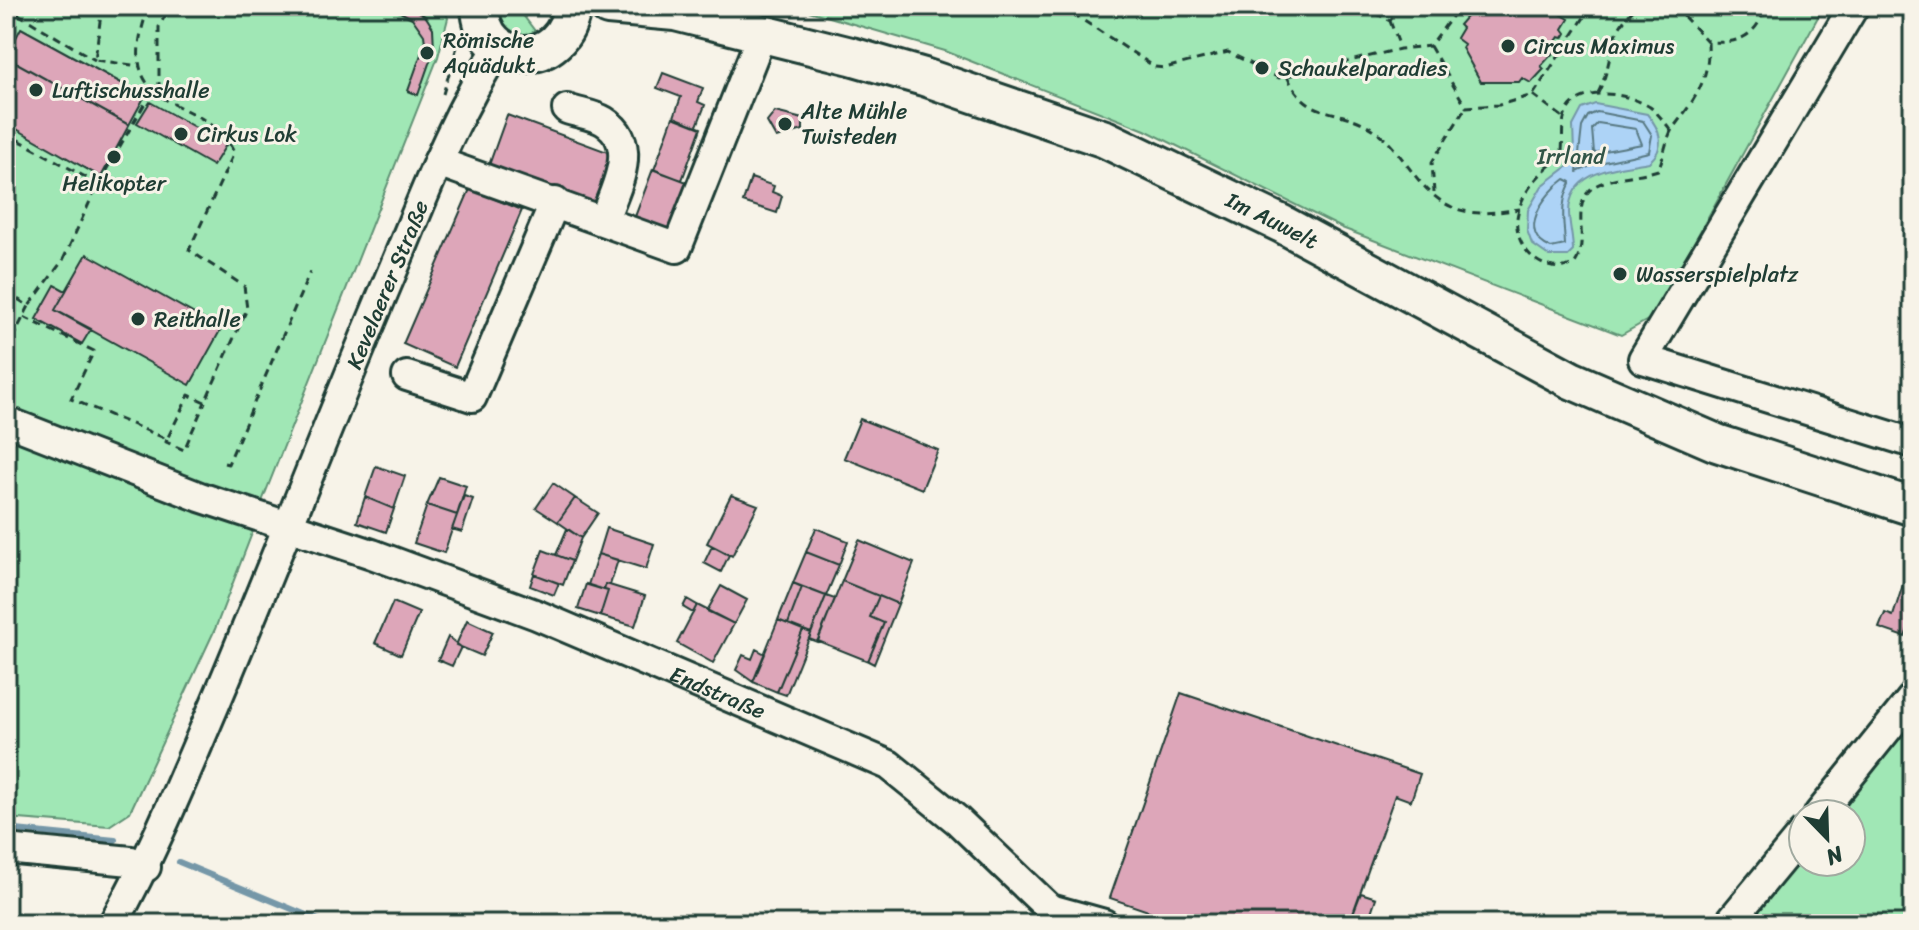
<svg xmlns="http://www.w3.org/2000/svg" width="1919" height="930" viewBox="0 0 1919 930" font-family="Sriracha,sans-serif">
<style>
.green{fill:#a0e7b5;stroke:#609274;stroke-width:2}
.water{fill:#add3f6;stroke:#7497a8;stroke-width:2}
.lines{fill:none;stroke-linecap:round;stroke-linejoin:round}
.shore{stroke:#587982;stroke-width:2}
.stream{stroke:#7497a8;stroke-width:6}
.building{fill:#dda6b9;stroke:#1f3d34;stroke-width:2}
.minor-casing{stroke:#1f3d34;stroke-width:34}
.major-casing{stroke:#1f3d34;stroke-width:42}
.path{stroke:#1f3d34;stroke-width:3;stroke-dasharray:8 6;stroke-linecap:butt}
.minor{stroke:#f7f3e8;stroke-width:28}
.major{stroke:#f7f3e8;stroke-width:36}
.poi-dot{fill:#1f3d34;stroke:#f7f3e8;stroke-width:3}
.labels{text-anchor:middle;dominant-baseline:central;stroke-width:6;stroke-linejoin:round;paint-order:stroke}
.poi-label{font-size:22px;fill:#1f3d34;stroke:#f7f3e8;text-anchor:start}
.park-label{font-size:22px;fill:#325647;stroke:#f7f3e8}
.street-label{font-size:22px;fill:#1f3d34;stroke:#f7f3e8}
</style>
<rect width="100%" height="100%" fill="#f7f3e8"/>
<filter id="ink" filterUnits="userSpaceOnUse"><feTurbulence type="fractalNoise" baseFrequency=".0125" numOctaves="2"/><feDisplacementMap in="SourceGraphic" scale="16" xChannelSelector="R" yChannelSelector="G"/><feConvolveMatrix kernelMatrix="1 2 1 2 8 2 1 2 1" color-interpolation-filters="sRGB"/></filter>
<g filter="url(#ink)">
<path class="green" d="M6 6H443L448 18 438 57 261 504 6 414Z
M493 6H516L541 39 508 38Z
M792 6H1824L1653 317 1621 335 1342 228 1145 130 945 51Z
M6 431 254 528 215 629 130 812 109 826 6 818Z
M1891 725 1913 732V924H1743L1803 844V862H1851V814H1825Z"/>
<path class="water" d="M1595 104 1647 114C1660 129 1667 147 1649 162 1618 168 1570 169 1569 212 1569 224 1573 238 1573 251L1568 256H1549L1532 244 1527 230 1528 210 1542 186 1568 166 1574 152 1573 126 1582 109Z"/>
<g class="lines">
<path class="shore" d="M1597 112 1643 121 1652 135 1649 152 1595 164 1577 172 1582 127 1588 116Z
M1598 123 1636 129 1642 144 1594 153 1592 129Z
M1565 179 1571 182C1559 205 1564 221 1565 245L1551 248C1515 233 1545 193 1565 179Z"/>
<path class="stream" d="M6 829 115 840
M179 862 328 924"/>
</g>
<path class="building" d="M388 6H411L426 17 433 28 434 49 418 95 408 91 425 43 424 35 412 18Z
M1469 6H1562L1559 13 1569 19 1563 29 1566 33 1563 38 1559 37 1552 47 1555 51 1541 66 1544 69 1531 83 1522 78 1519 82H1481L1462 48 1464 44 1456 38 1462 28 1459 25 1472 10Z
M21 28 145 96 129 125 6 57Z
M6 57 129 125 101 177 6 123Z
M663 73 703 88 698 102 705 105 697 126 674 117 681 97 657 88Z
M150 102 226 145 213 166 137 123Z
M775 112 803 119V130L776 138 767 122Z
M507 115 613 154 594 207 488 168Z
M673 117 701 128 682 180 654 170Z
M653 169 687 182 667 235 633 222Z
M751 178 774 186 772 192 782 196 777 213 743 202Z
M470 189 522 210 455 367 403 344Z
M87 254 221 329 190 385 55 310Z
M55 285 66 291 55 310 91 329 82 344 36 319Z
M860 419 938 450 922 489 844 458Z
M376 466 405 476 394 509 365 497Z
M439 477 466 486 457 515 427 505Z
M553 483 575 498 558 522 536 508Z
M731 495 758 505 732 556 707 543Z
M464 496 473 499 462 532 452 529Z
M365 497 394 509 386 532 357 522Z
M575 498 598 513 581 538 558 522Z
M427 505 457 515 444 553 414 543Z
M606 528 654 544 646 569 598 554Z
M816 528 848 541 839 565 806 552Z
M567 529 581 538 572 561 556 555Z
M859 540 914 563 898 604 842 581Z
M712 546 729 555 721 572 704 563Z
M543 550 572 561 563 585 534 574Z
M806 552 839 565 826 596 793 583Z
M598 554 618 560 610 585 606 584 604 590 588 585Z
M534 574 559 583 554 595 530 586Z
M1906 575 1913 578V615L1905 637 1879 628 1885 613 1893 616Z
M842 581 879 596 870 617 884 623 868 661 818 641Z
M793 583 802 587 788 624 778 620Z
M586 584 608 591 600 616 578 609Z
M606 584 645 596 635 626 600 616 608 591 604 590Z
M721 586 747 600 734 624 707 611Z
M802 587 826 596 811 633 788 624Z
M826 596 835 599 817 642 809 639Z
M879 596 898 604 874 664 868 661 884 623 870 617Z
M687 599 697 605 693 613 683 607Z
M393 602 419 613 401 655 375 643Z
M697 605 734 624 713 663 677 643Z
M467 620 493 632 482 656 456 645Z
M778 620 803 630 777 692 753 682Z
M803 630 811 633 786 695 777 692Z
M448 637 461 647 452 666 438 660Z
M756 649 765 654 753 682 736 670 743 655 752 659Z
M1181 693 1420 774 1411 801 1395 795 1349 924H1186L1110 898Z
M1361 893 1376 898 1367 924H1349Z"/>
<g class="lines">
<g class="minor-casing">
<g id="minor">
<path d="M1854 6 1643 359 1913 443"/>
<path d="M567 109C578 113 594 115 604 121 641 144 615 189 604 219"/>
<path d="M438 162 677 248 762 34"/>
<path d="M407 376 472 397 555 202"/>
<path id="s1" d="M6 421 200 497 372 554 537 615 889 765 957 820 1050 909 1104 924"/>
<path d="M1819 814 1913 697"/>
<path d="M6 849 131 861 146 867"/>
<path id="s2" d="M113 924C153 853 183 779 215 704 275 562 330 419 390 277 423 199 452 118 499 47"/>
<path d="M1728 924 1803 833"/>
</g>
</g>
<g class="major-casing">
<g id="major">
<path d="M480 6C481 70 566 70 572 6"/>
<path id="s3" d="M608 6 675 12 851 56 924 77 1105 139 1282 224 1571 380 1717 443 1913 507"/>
</g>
</g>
<path class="path" d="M102 6 95 60 139 66
M343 6 359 9 360 6
M1061 6 1155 67 1165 68 1228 52 1279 78 1400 49 1430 46 1460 6
M1363 6 1390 21 1400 6
M1674 6 1708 42C1739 44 1756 37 1766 6
M6 7 95 60
M1390 21 1400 47
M1430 46 1466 107 1499 105 1533 95 1587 13 1583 6
M1287 76C1309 122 1336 105 1373 129 1404 150 1416 191 1452 207 1474 217 1498 212 1520 209
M1598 93C1616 57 1605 34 1638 6
M443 94 459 40
M1533 95 1564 118
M1671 130C1665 123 1658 113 1650 107 1626 92 1573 83 1564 119 1561 131 1564 144 1561 156 1541 172 1521 191 1517 218 1513 249 1546 279 1575 263 1591 240 1568 203 1595 186 1613 176 1639 176 1658 170 1664 157 1666 138 1673 128 1695 99 1710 80 1708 42
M6 133 98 184
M6 167 21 141
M1434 193 1432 162 1466 107
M6 292 29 306 63 260 98 184 152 91 159 86V27L170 6
M24 317 94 351 71 399 167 439 189 395 205 402 247 309 244 286 189 250 234 153C208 90 106 122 149 6
M6 351 29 306
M167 439 166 442 184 450 205 402
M224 463 228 464 310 272"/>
<use href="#minor" class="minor"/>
<use href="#major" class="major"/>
</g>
</g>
<g class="poi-dot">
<circle cx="1508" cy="46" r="8"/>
<circle cx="427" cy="53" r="8"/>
<circle cx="1262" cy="68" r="8"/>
<circle cx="36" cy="90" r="8"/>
<circle cx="785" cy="124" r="8"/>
<circle cx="181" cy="134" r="8"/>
<circle cx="114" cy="157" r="8"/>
<circle cx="1620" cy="274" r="8"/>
<circle cx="138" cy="319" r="8"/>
</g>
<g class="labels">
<g class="poi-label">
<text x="443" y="40">Römische<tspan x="443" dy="25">Aquädukt</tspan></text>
<text x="1524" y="46">Circus Maximus</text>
<text x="1278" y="68">Schaukelparadies</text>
<text x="52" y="90">Luftischusshalle</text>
<text x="801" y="111">Alte Mühle<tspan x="801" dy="25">Twisteden</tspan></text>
<text x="197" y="134">Cirkus Lok</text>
<text x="114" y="183" text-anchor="middle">Helikopter</text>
<text x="1636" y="274">Wasserspielplatz</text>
<text x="154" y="319">Reithalle</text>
</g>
<g class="park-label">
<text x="1571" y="156">Irrland</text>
</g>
<g class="street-label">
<text stroke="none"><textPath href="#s3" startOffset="702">Im Auwelt</textPath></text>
<text stroke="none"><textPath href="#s2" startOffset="696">Kevelaerer Straße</textPath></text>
<text stroke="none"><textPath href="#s1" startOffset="762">Endstraße</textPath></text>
</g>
</g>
<rect width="1919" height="930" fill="none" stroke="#f7f3e8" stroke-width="32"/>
<rect x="16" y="16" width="1887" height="898" fill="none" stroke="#1f3d34" stroke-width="3" filter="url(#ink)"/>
<g transform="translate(1827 838) rotate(157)"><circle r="38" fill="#f7f3e8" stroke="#a1aaa0" stroke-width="2"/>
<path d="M0-6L14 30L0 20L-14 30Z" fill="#1f3d34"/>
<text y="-12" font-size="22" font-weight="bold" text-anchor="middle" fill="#1f3d34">N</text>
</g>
</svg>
